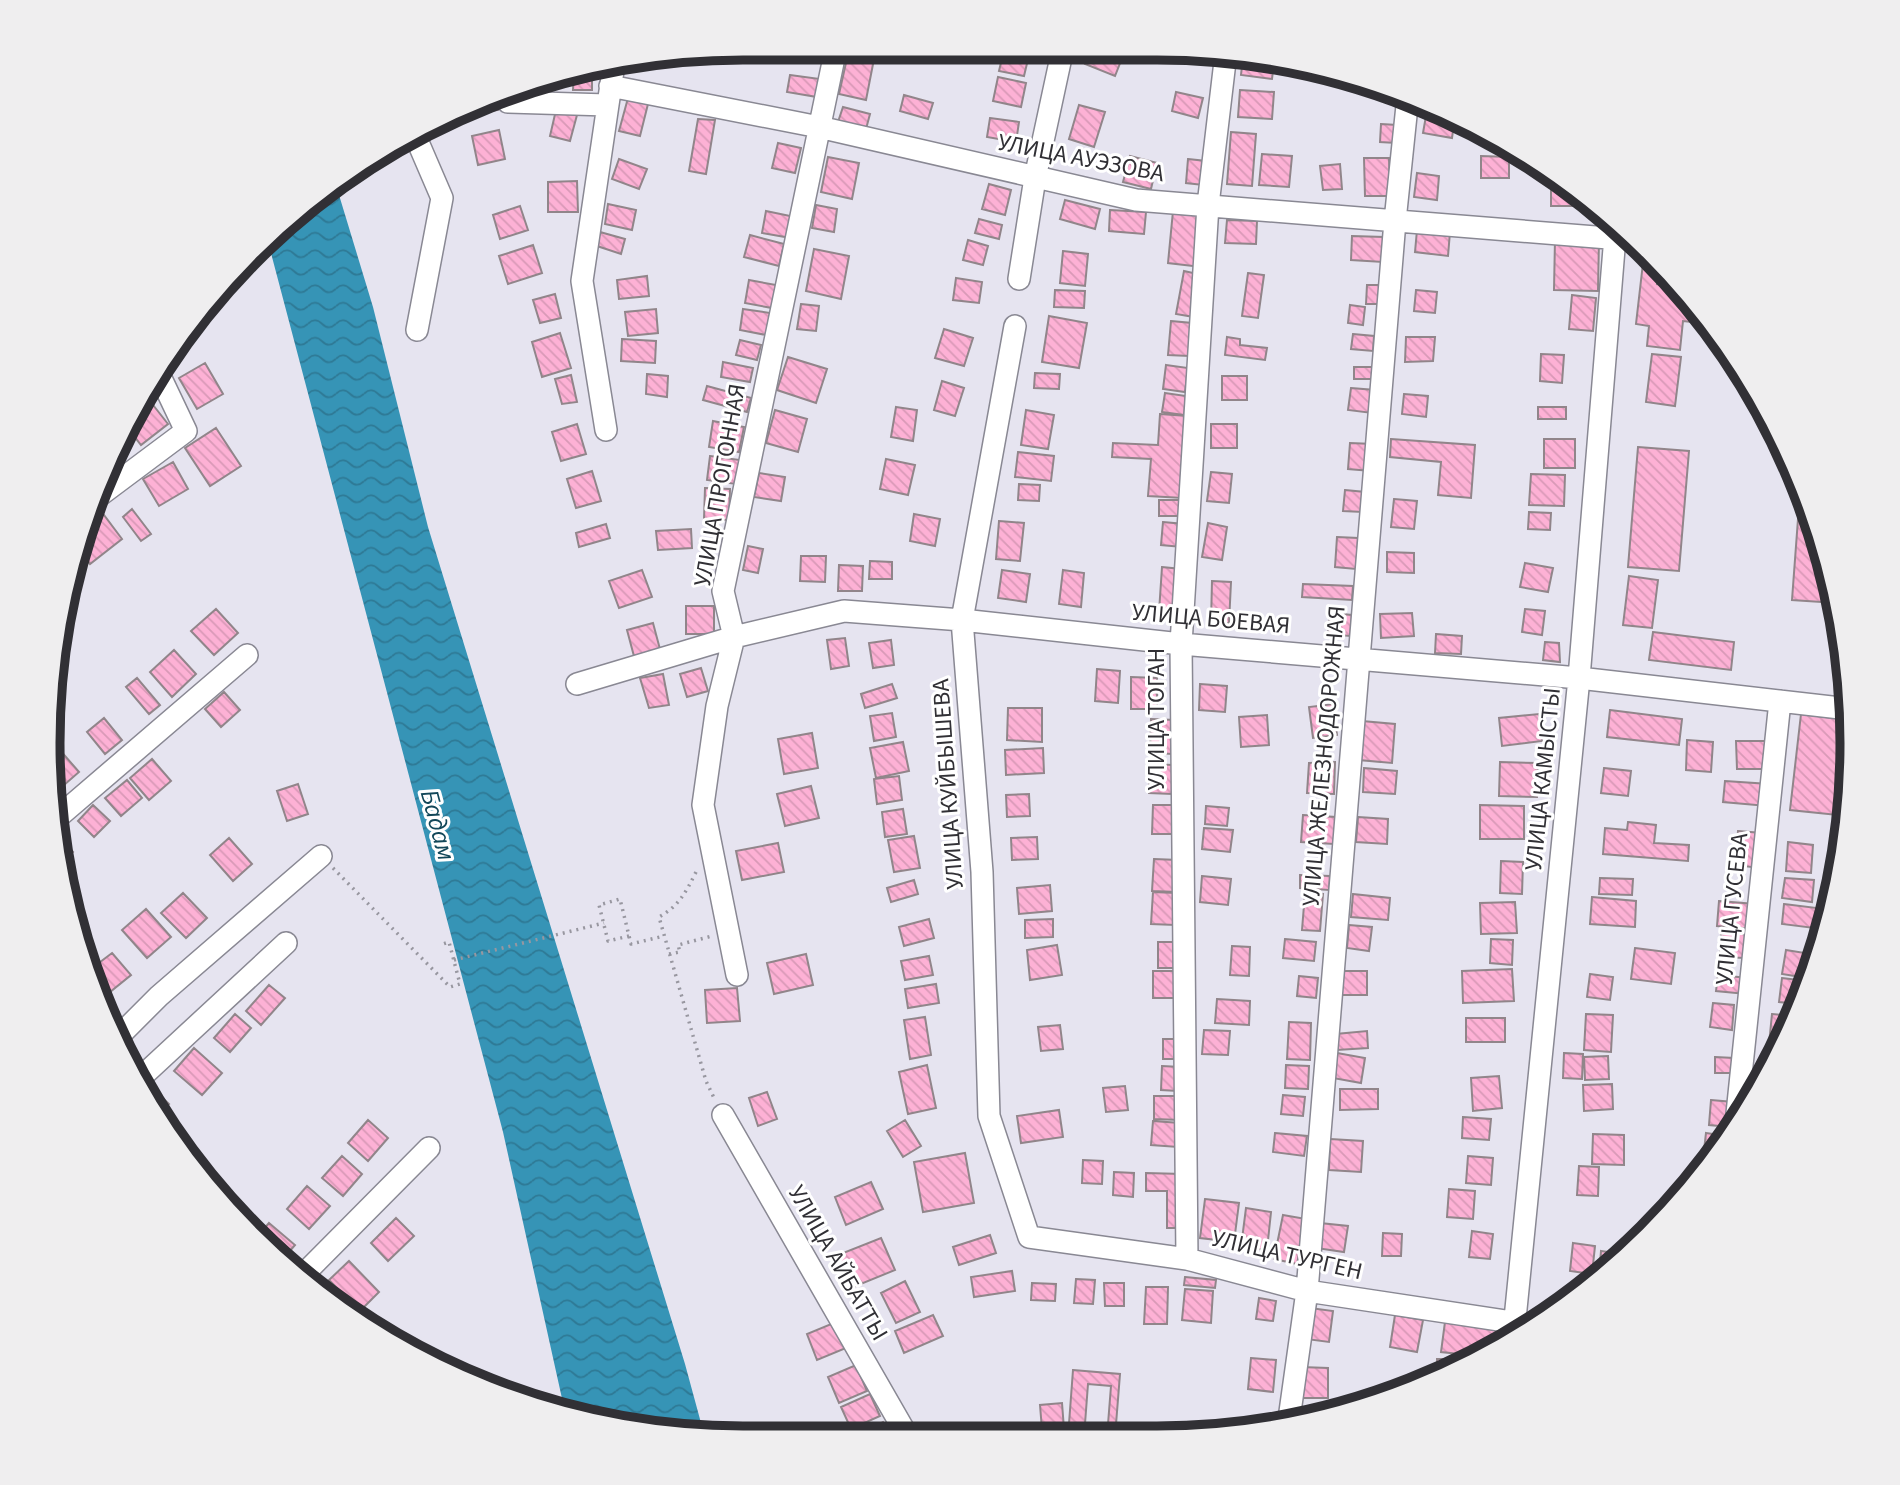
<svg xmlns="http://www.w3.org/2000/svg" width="1900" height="1485" viewBox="0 0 1900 1485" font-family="'Source Sans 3',sans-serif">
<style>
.water{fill:url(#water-waves)}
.building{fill:url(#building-back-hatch);stroke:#91858a;stroke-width:2}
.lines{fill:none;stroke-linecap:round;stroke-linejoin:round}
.minor-casing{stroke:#898893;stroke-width:24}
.path{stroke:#9897a0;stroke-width:3.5;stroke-dasharray:2 5;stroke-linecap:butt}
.minor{stroke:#fff;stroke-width:21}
.labels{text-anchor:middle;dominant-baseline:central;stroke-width:6;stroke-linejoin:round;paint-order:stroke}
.street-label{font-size:24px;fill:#313035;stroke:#fff}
.water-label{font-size:26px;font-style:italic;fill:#124759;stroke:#fff}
.rim{fill:none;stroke:#313035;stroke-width:9}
</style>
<defs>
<pattern id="water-waves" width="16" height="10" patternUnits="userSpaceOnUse" patternTransform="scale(1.75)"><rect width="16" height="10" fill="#3694b6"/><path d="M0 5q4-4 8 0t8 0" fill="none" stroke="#2e7995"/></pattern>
<pattern id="building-back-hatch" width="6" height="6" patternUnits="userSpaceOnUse" patternTransform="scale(1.75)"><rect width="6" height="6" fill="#fdb1d5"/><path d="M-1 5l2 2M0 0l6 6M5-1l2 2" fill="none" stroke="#d999b7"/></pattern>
</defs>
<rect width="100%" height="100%" fill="#e6e4f0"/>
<path class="water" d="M336 185 373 307 428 527 685 1364 704 1434 607 1424 565 1412 503 1132 267 238Z"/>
<path class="building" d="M1091 48H1126L1115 76 1085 64Z
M1193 49H1203L1214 51 1212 56Z
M1004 50 1029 55 1024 76 999 71Z
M848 54 874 59 866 100 839 94Z
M1243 57 1274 63 1272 79 1241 75Z
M661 58 659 66 641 61Z
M592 67V90H573L574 70Z
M790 75 820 79 817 97 787 92Z
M998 77 1026 83 1021 107 993 101Z
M1371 82 1381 84 1398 92 1370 89Z
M1240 90 1274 92 1272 119 1238 117Z
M1176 92 1203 98 1198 118 1172 111Z
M904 95 933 103 928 119 900 111Z
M628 98 648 104 640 136 619 131Z
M496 99 498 110 471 114 470 109Z
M1079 105 1105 112 1094 147 1069 139Z
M843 107 870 114 866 129 838 122Z
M556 110 577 115 570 141 550 136Z
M1427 110 1443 112 1455 117 1452 138 1423 133Z
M990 118 1019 122 1016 142 987 137Z
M698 119 715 120 706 174 689 171Z
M1381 124 1397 125 1396 143 1380 142Z
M499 130 505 159 478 165 472 136Z
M1231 132 1256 134 1252 186 1227 184Z
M778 143 801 148 795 173 772 168Z
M1262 154 1292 156 1289 187 1259 185Z
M1130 156 1157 163 1151 189 1123 182Z
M1481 156 1509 157V178H1481Z
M828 157 859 163 852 199 821 192Z
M1364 158H1389L1390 196H1365Z
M619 159 647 169 639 189 612 179Z
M1188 159 1206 161 1203 185 1186 183Z
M1340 164 1342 189 1323 190 1320 166Z
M1551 172 1586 196V206H1551Z
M1417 173 1439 176 1437 200 1414 197Z
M577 181 578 212H548V182Z
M989 184 1011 190 1005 215 982 209Z
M1065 200 1100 209 1095 229 1060 219Z
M608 204 636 210 632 230 605 224Z
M816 205 837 209 834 232 812 228Z
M520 206 528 230 500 239 493 215Z
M1110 210 1146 212 1144 234 1109 231Z
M766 211 795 217 791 238 762 233Z
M1173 211 1207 214 1201 267 1168 263Z
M979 219 1002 225 999 239 975 233Z
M1227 220 1257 221 1256 244 1225 243Z
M1417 230 1450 232 1448 256 1415 252Z
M600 232 625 239 621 254 597 246Z
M750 235 784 244 779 266 744 257Z
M1352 236 1384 237 1383 262 1351 260Z
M1555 239 1599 240 1598 291 1554 290Z
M968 240 988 246 983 265 963 260Z
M533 245 542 273 508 284 499 256Z
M814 249 849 256 841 299 806 291Z
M1063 251 1088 254 1085 286 1060 283Z
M1643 263 1659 265 1657 284 1682 287 1693 306 1709 324 1683 321 1680 350 1647 346 1649 326 1636 324Z
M1184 271 1202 275 1194 317 1176 314Z
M1666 271 1680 284 1664 282Z
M1248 273 1264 275 1258 318 1242 316Z
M647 276 649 296 619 299 617 280Z
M956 278 982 282 979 303 953 300Z
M749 280 776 285 772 308 745 303Z
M1367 285H1382V304H1366Z
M1055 290 1085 291 1084 308 1054 307Z
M1416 290 1437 292 1435 313 1414 311Z
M555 294 561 318 540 323 533 300Z
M1572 295 1596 298 1593 331 1569 329Z
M801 304 819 306 816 331 797 329Z
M1350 305 1365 307 1363 325 1348 323Z
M656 309 658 333 628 336 625 312Z
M743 309 770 313 766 335 740 330Z
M1049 316 1087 323 1079 368 1042 362Z
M1171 321 1192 323 1189 356 1168 355Z
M944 329 973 338 964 366 935 358Z
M560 333 571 368 542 377 532 342Z
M1353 334 1374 336 1373 351 1351 349Z
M1227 337 1240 339V345L1267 348 1265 360 1225 355Z
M1406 337H1435L1433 361 1405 362Z
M622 339 656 341 655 363 621 361Z
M740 340 761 345 757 360 736 355Z
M1541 354 1564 355 1562 383 1540 381Z
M1652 354 1681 357 1675 406 1646 402Z
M788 357 827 369 816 403 777 390Z
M723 362 753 368 750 382 721 377Z
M205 363 223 394 197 409 179 378Z
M1166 365 1188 368 1185 392 1163 389Z
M1354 367H1376V379H1354Z
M1035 373 1060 374 1059 389 1034 388Z
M647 374 668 376 667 397 646 394Z
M571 375 577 402 562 404 555 379Z
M1222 376H1247V400H1222Z
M942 381 964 388 955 416 934 410Z
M707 386 751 398 747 412 703 400Z
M1351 388 1375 390 1372 413 1348 410Z
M1165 393 1186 396 1184 415 1162 412Z
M1404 394 1428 396 1426 417 1402 414Z
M146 396 168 424 141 445 127 427 137 402Z
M896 407 917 410 913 441 891 437Z
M1538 407H1566V419H1538Z
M775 410 807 419 798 452 766 443Z
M1026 410 1054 415 1048 449 1021 445Z
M1160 414 1188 416 1183 498 1148 496 1151 459 1112 457 1113 443 1158 445Z
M713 421 744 427 739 452 709 447Z
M577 424 586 454 561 461 552 432Z
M1211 424H1237V448H1211Z
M216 428 241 466 210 486 185 448Z
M1391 439 1475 445 1471 498 1438 495 1441 462 1390 457Z
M1544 439H1575V468H1544Z
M1350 443 1373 444 1371 471 1348 469Z
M1638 447 1689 451 1679 571 1628 567Z
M1784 449 1793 469 1782 468Z
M1018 452 1054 456 1051 481 1015 477Z
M710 456 740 460 736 484 707 480Z
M886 459 915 465 908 495 880 489Z
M173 462 188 489 159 506 143 479Z
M592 471 601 501 576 508 567 479Z
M1211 472 1232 474 1229 503 1207 501Z
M759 473 785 477 781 501 754 497Z
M1531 474 1565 475 1564 506 1529 505Z
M1019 484 1040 485 1039 501 1018 500Z
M705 488 730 489 729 520 704 519Z
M1345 490 1365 492 1363 512 1343 511Z
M1800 492H1804L1816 519 1836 603 1792 600Z
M1394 499 1417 501 1414 529 1391 527Z
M1159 500H1180V516H1159Z
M98 507 122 539 90 564 77 547 92 512Z
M132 509 151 534 141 541 123 517Z
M1529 512 1551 513 1550 530 1528 529Z
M914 514 940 519 935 546 910 541Z
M999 521 1024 523 1020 561 996 559Z
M1163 522 1184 524 1182 547 1161 545Z
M1208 523 1227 527 1222 560 1202 557Z
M606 524 610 538 579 547 576 533Z
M691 529 692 548 658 550 656 531Z
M1337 537 1358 538 1356 569 1335 567Z
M748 546 763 549 758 573 743 570Z
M1387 552 1414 553V573L1387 572Z
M801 556H826L825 582 800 581Z
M870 561 892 562V579H869Z
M1525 563 1553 568 1548 592 1520 587Z
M839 565 863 566 862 591H838Z
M1162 567 1181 569 1177 614 1159 612Z
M642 570 652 597 619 608 609 581Z
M1002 570 1030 574 1026 602 998 598Z
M1063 570 1084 573 1081 607 1059 604Z
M1629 576 1658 580 1652 628 1623 625Z
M1212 581 1231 582 1229 623H1211Z
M1303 584 1353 586 1352 600 1302 597Z
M686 606H714V634H686Z
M216 609 238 633 214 655 191 631Z
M1525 609 1545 611 1542 635 1522 632Z
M1330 613 1352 615 1350 636 1328 634Z
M1412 613 1414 636 1381 638 1380 614Z
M653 623 661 653 635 660 627 630Z
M1653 632 1734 642 1731 670 1649 660Z
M1436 634 1462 636 1461 654 1435 653Z
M845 638 849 666 831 669 827 640Z
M891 640 894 665 873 668 869 643Z
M1545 642 1559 643 1560 662 1543 660Z
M174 650 196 674 172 697 150 672Z
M701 668 708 691 687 697 680 674Z
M1097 669 1120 671 1118 703 1095 701Z
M663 674 669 705 649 708 640 678Z
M1131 677 1157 678V709H1131Z
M137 678 160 705 149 714 126 687Z
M892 684 897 698 865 708 861 694Z
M1200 684 1227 686 1225 712 1199 710Z
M224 692 240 710 221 727 205 709Z
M1333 704 1337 735 1313 738 1309 707Z
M1008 708H1042V742L1007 740Z
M1610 710 1682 719 1679 745 1607 737Z
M892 713 896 737 874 741 870 716Z
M1539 714 1542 741 1502 746 1499 718Z
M1801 714 1849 720 1851 788 1847 816 1790 810Z
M1267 715 1269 745 1241 747 1239 717Z
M104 718 122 740 105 754 87 732Z
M1151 719 1175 720 1174 754 1150 753Z
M1362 721 1395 724 1392 763 1359 760Z
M812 733 818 768 784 774 778 739Z
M1687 740 1713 742 1711 772 1686 770Z
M1736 741H1766L1767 769H1737Z
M903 742 909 771 876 778 870 748Z
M1043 748 1044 773 1006 775 1005 750Z
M59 749 79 772 56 792 53 788 49 757Z
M152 759 171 781 149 800 130 778Z
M1335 762 1334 794 1307 793 1309 763Z
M1500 762 1538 763 1537 797 1499 796Z
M1150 764 1173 765 1172 794 1149 793Z
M1364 768 1397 771 1395 794 1363 792Z
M1604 768 1631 771 1628 796 1601 793Z
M899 776 902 800 877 804 874 779Z
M127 780 142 798 121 816 105 798Z
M1725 781 1769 784 1767 806 1723 802Z
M298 784 308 814 287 821 277 791Z
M811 786 819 818 785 826 777 794Z
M1029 794 1030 816 1007 817 1006 795Z
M93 805 110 821 94 837 78 821Z
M1153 805H1176L1175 834H1152Z
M1480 805 1524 806V839H1480Z
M1206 806 1229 808 1227 826 1205 824Z
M903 809 907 834 885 837 882 812Z
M1303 815 1336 817 1334 844 1301 842Z
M1358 817 1388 819 1387 844 1356 842Z
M1628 822 1656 825 1654 843 1689 845 1688 861 1603 854 1605 828 1627 830Z
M1204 828 1233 830 1230 852 1202 849Z
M1738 831 1762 833 1759 868 1735 865Z
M914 836 920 868 894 872 888 840Z
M60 837 73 852 63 861Z
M1037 837 1038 859 1012 860 1011 838Z
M229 838 252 864 233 881 210 855Z
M1788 842 1813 845 1811 873 1786 871Z
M778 843 784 872 742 880 736 851Z
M1154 859 1178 860 1177 892 1152 891Z
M1501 861 1523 862 1522 894 1500 893Z
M1300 875 1330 876 1329 890 1300 888Z
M1202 876 1231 879 1228 905 1200 902Z
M1600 878 1633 879 1632 895 1599 894Z
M1785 878 1814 880 1812 902 1782 898Z
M914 880 918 894 891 902 887 888Z
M1050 885 1052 911 1019 914 1017 888Z
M1153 892 1177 893 1175 925 1151 924Z
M183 893 207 918 186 938 161 913Z
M1305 893 1323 894 1320 931 1302 930Z
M1353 894 1390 898 1388 920 1351 917Z
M1592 897 1636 901 1635 927 1590 924Z
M1719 901 1755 904 1754 929 1717 926Z
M1515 902 1517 933 1481 934 1480 903Z
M1784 904 1817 908 1814 928 1782 924Z
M146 909 171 937 147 958 122 930Z
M929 919 934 938 904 946 899 927Z
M1053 919V937L1025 938V920Z
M1349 925 1372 927 1369 951 1347 948Z
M1721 933 1747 934 1746 958 1720 957Z
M1285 939 1316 942 1314 961 1283 958Z
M1491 939 1513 940 1512 965 1490 963Z
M1158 942H1182L1183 968H1158Z
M1057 945 1062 975 1030 980 1027 950Z
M1232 946 1250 947 1249 976 1230 975Z
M1635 948 1675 953 1671 984 1631 979Z
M1786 950 1811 954 1807 978 1782 974Z
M112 953 131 975 110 992 91 969Z
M806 954 813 985 774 994 767 963Z
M929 956 933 975 905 980 901 961Z
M1512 969 1514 1001 1463 1003 1462 971Z
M1153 971H1178V998H1153Z
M1341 971H1367V995H1340Z
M1590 974 1613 977 1610 1000 1587 997Z
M1718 975 1748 978 1746 994 1716 991Z
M1299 976 1318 978 1316 998 1297 996Z
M1782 978 1807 981 1798 1004 1779 1002Z
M936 984 939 1003 908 1008 905 989Z
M269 985 285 998 261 1025 246 1011Z
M737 988 740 1021 707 1023 705 990Z
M1217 999 1250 1001 1249 1025 1215 1023Z
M1713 1003 1734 1005 1732 1030 1710 1027Z
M235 1014 251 1028 230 1052 214 1038Z
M1586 1014 1613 1015 1611 1052 1584 1050Z
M1772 1014 1794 1016 1783 1045 1769 1044Z
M925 1017 931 1055 910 1059 904 1020Z
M1466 1018H1505V1042H1466Z
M1289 1022 1311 1023 1310 1060 1287 1059Z
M1060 1025 1063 1049 1041 1051 1038 1027Z
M1204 1030 1230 1031 1228 1055 1202 1054Z
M1367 1031 1368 1048 1337 1050 1336 1034Z
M1163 1039H1180V1059H1163Z
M194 1048 222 1073 202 1095 174 1071Z
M1337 1053 1365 1058 1361 1083 1333 1078Z
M1564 1053 1583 1054 1582 1079 1563 1078Z
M1608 1056 1609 1079 1585 1080 1584 1057Z
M1715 1057 1734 1058V1073H1715Z
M927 1065 936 1108 908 1114 899 1072Z
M1286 1065 1309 1066 1308 1089 1285 1088Z
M1162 1066 1180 1067 1178 1091 1161 1090Z
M1499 1076 1502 1108 1473 1111 1471 1078Z
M1612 1084 1613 1109 1584 1111 1583 1085Z
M1125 1086 1128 1110 1106 1112 1103 1088Z
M1340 1089H1378V1109L1340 1110Z
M154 1090 169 1104 159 1114 146 1098Z
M767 1092 777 1119 758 1126 749 1098Z
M1283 1095 1305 1097 1303 1116 1281 1114Z
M1154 1096H1180V1120L1154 1119Z
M1711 1100 1733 1102 1730 1127 1709 1125Z
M1059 1110 1063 1137 1021 1143 1017 1116Z
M1463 1117 1491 1119 1489 1140 1462 1138Z
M368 1120 388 1138 368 1161 348 1143Z
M905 1120 921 1146 903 1157 887 1131Z
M1153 1121 1180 1123 1178 1147 1151 1145Z
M1275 1133 1307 1136 1304 1156 1273 1152Z
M1706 1133 1727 1136 1712 1161 1703 1159Z
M1593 1134 1624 1135V1165L1592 1164Z
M1330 1139 1363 1141 1361 1172 1329 1170Z
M965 1153 974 1203 923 1212 914 1162Z
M342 1156 362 1174 343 1196 322 1178Z
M1468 1156 1493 1158 1491 1185 1466 1183Z
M1083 1160 1103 1161 1102 1184 1082 1183Z
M1579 1166 1599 1167 1598 1196 1577 1195Z
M1114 1172 1134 1173 1133 1197 1113 1195Z
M1146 1173 1183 1174V1228H1167V1191H1146Z
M871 1182 883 1209 846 1225 835 1197Z
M307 1186 330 1206 309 1229 287 1209Z
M1449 1189 1475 1191 1473 1219 1447 1217Z
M1205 1199 1239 1203 1234 1242 1200 1238Z
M1246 1208 1271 1212 1267 1250 1241 1247Z
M1283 1215 1306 1219 1297 1264 1274 1259Z
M396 1218 414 1236 388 1261 371 1243Z
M269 1223 295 1245 282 1260 256 1238Z
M1320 1223 1348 1226 1344 1252 1316 1248Z
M1472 1231 1493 1234 1490 1259 1469 1257Z
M1383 1233 1402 1234 1401 1256H1382Z
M990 1235 996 1253 959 1265 953 1247Z
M881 1238 895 1270 851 1288 838 1255Z
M1573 1243 1595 1246 1592 1274 1570 1271Z
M1601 1251 1623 1254V1258L1616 1265 1599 1277Z
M349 1261 379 1292 360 1311 329 1280Z
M1012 1271 1015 1291 974 1297 971 1277Z
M1185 1277 1216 1280 1215 1288 1184 1285Z
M1076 1279 1095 1280 1093 1304 1074 1303Z
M905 1281 920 1312 896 1323 881 1293Z
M1032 1283 1056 1284 1055 1301 1031 1300Z
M1104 1283H1124V1306H1105Z
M1146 1287H1168L1167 1324H1144Z
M1185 1289 1213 1291 1211 1323 1182 1320Z
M1259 1298 1276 1301 1273 1321 1256 1319Z
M1310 1308 1333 1311 1329 1342 1306 1339Z
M933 1315 943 1336 904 1353 895 1331Z
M1395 1315 1423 1320 1417 1352 1390 1347Z
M836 1322 846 1348 817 1360 807 1334Z
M1445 1322 1496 1329 1494 1350 1479 1356 1441 1352Z
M1251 1358 1276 1360 1273 1392 1248 1389Z
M1437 1359H1459V1365L1437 1376Z
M856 1365 867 1391 839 1403 828 1377Z
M1301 1367 1328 1368V1398H1301Z
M1073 1370 1120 1374 1115 1437H1107L1111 1386 1088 1384 1084 1437H1068Z
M870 1394 880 1416 851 1429 841 1407Z
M1062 1403 1064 1429 1042 1430 1040 1405Z
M883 1422 891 1437H855Z"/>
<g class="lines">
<g class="minor-casing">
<path id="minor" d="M610 86 819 127 1136 200 1633 240
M504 95 508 102 607 105
M414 133 442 198 417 330
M1019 279 1035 178 1063 48
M1015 326 962 620 982 872 989 1116 1029 1237 1187 1259 1307 1291 1532 1325
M606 430 582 281 614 64
M99 496 186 431 158 372
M577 684 734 637 844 611 962 620 1181 644 1579 678 1849 709
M57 818 247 655
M737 975 703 805 717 706 734 637 723 591 836 48
M118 1037 159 996 321 856
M137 1081 286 943
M723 1115 908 1437
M1736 1123 1780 701
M1187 1259 1181 644 1208 205 1226 53
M302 1276 429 1148
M1513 1339 1579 678 1616 224
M1289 1419 1307 1291 1395 221 1408 96"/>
</g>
<path class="path" d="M333 868 450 987 460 984 449 942 440 945
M696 872C686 892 679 906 659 917L706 1081 715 1100
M629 936 608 941 599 905 620 899 631 944 664 936
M669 954 680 952 678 945 712 936
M454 960 604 923"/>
<use href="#minor" class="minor"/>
</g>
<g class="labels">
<g class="street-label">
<text transform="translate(1081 158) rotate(11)">УЛИЦА АУЭЗОВА</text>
<text transform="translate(720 485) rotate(-80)">УЛИЦА ПРОГОННАЯ</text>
<text transform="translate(1211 619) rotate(5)">УЛИЦА БОЕВАЯ</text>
<text transform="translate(1156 719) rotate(-90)">УЛИЦА ТОГАН</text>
<text transform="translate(1324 756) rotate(-85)">УЛИЦА ЖЕЛЕЗНОДОРОЖНАЯ</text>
<text transform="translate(1543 779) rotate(-84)">УЛИЦА КАМЫСТЫ</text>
<text transform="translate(948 784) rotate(-94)">УЛИЦА КУЙБЫШЕВА</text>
<text transform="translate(1732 909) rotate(-84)">УЛИЦА ГУСЕВА</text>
<text transform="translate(1287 1255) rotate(13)">УЛИЦА ТУРГЕН</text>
<text transform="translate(838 1263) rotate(60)">УЛИЦА АЙБАТТЫ</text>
</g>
<g class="water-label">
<text transform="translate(438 825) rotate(75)">Бадам</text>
</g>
</g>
<path d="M0 0H1900V1485H0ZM743 60H1157A683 683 0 0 1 1840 743V743A683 683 0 0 1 1157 1426H743A683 683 0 0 1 60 743V743A683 683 0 0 1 743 60Z" fill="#efeeef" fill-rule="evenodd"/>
<path class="rim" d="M743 60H1157A683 683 0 0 1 1840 743V743A683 683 0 0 1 1157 1426H743A683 683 0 0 1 60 743V743A683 683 0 0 1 743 60Z"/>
</svg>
